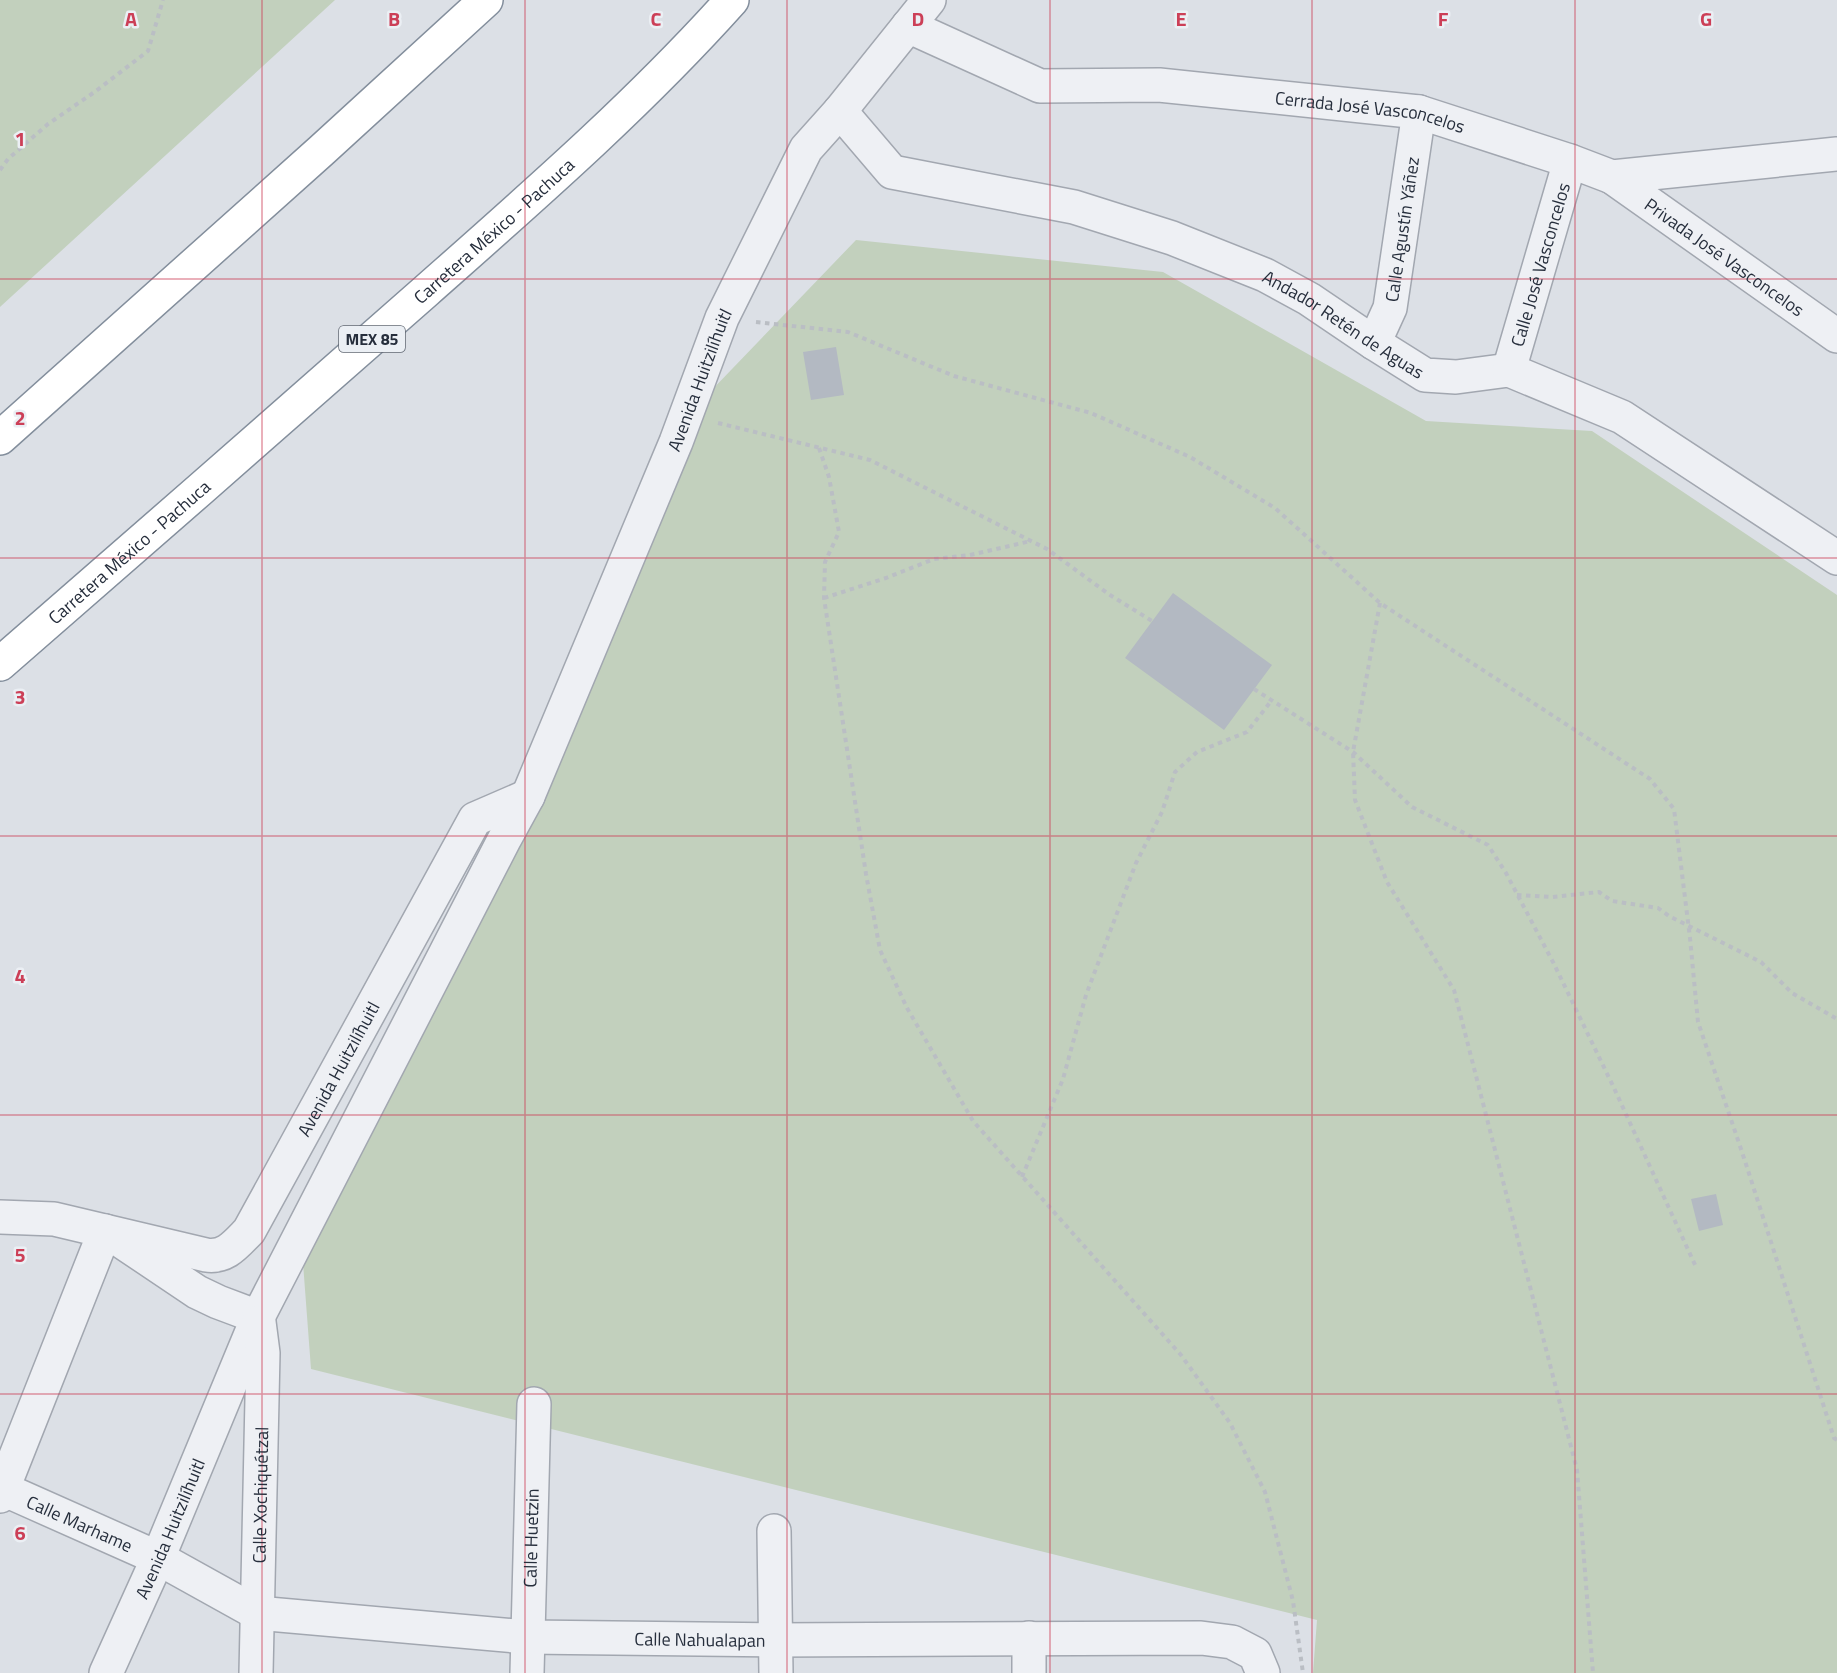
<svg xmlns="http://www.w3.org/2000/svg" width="1837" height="1673" viewBox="0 0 1837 1673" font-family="'Titillium Web',sans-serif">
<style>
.green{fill:#c2d0bd}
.building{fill:#b3b9c2}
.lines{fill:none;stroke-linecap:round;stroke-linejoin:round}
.street-casing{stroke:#a2a7b0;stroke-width:36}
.highway-casing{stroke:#838e9c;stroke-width:36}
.path{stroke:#babec4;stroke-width:4;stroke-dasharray:4.5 4.5;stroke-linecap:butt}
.street{stroke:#eef0f4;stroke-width:33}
.highway{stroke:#fff;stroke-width:33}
.grid{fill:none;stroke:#cc3f57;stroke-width:1.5;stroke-opacity:0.55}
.labels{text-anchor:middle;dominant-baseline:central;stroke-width:5;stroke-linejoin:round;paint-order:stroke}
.shield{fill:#ebeff4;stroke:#616873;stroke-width:1.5}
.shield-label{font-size:16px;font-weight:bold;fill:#262e3c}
.street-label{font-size:18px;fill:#262e3c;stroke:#ebeff4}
.grid-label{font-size:20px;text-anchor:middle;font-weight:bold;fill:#cc3f57;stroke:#ebeff4;stroke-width:5;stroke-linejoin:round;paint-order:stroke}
</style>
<rect width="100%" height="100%" fill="#dce0e6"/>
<path class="green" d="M0 0H335L0 307Z
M856 240 1163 272 1426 421 1592 431 1837 595V1673H1313L1317 1620 311 1369 303 1263 707 395Z"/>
<path class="building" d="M836 347 844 395 811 400 803 352Z
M1173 593 1272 665 1224 730 1125 658Z
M1716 1194 1723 1225 1699 1231 1691 1199Z"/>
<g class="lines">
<g class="street-casing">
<g id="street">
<path id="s1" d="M908 26 1040 86 1159 85 1419 112 1570 161 1612 177 1837 154"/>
<path id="s2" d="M840 111 892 172 1074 207 1172 238 1265 275 1309 299 1374 343 1425 375 1456 377 1509 370 1622 417 1837 558"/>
<path id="s3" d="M1612 177 1837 336"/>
<path id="s4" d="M1374 343 1390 308 1419 112"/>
<path id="s5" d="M1509 370 1570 161"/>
<path id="s6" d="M0 1217 54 1219 206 1255C226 1258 236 1244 249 1231L475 819 528 796"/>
<path d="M124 1243 197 1292 218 1302 258 1317"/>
<path id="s7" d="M0 1489H3L158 1558 257 1613 527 1637 775 1640 1201 1638 1232 1642 1255 1654 1263 1673"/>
<path d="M0 1496 105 1231"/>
<path d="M774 1531 776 1673"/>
<path id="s8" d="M106 1673 158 1558 258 1317 505 838 528 796 676 442 722 318 806 149 840 111 929 0"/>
<path id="s9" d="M256 1673 263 1353 259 1322"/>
<path id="s10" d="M527 1673 534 1404"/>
<path d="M1029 1673V1638"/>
</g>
</g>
<g class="highway-casing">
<g id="highway">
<path d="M0 438 322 150 486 0"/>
<path id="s11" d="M0 664C142 540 285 416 426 291 531 198 638 105 732 0"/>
</g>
</g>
<path class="path" d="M0 170 8 159 48 124 96 91 148 51 163 0
M756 322 848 332 954 376 1091 413 1190 457 1275 508 1380 603 1650 779 1674 809 1690 938 1698 1022 1744 1158 1834 1438 1837 1440
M718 423 870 460 1047 549 1110 595 1152 621
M819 448 829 477 839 532 825 562 824 598 866 874 880 950 907 1008 973 1121 1181 1355 1230 1423 1265 1492 1293 1601 1303 1673
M824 598 886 578 934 559 970 555 1031 541
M1380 603 1353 752 1355 800 1387 882 1454 990 1577 1470 1593 1673
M1254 689 1353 752 1412 807 1488 845 1506 873 1554 964 1614 1088 1696 1267
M1517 895 1552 897 1599 892 1612 901 1658 908 1669 916 1761 962 1792 993 1837 1019
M1022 1177 1063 1079 1086 995 1136 863 1162 812 1175 772 1197 752 1247 732 1272 700"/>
<use href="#street" class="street"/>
<use href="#highway" class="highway"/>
</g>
<path class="grid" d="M262 0V1673M525 0V1673M787 0V1673M1050 0V1673M1312 0V1673M1575 0V1673M0 279H1837M0 558H1837M0 836H1837M0 1115H1837M0 1394H1837"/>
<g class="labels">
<rect class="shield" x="339" y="326" width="66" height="26" rx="4.5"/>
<g class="shield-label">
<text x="372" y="339">MEX 85</text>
</g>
<g class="street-label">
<text stroke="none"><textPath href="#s1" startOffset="477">Cerrada José Vasconcelos</textPath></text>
<text stroke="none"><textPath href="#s4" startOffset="118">Calle Agustín Yáñez</textPath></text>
<text stroke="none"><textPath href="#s11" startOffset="657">Carretera México - Pachuca</textPath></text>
<text stroke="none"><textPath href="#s3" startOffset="138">Privada José Vasconcelos</textPath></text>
<text stroke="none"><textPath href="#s5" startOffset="110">Calle José Vasconcelos</textPath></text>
<text stroke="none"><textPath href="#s2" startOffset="561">Andador Retén de Aguas</textPath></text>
<text stroke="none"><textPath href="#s8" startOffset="1424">Avenida Huitzilíhuitl</textPath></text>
<text stroke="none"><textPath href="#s11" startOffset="171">Carretera México - Pachuca</textPath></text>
<text stroke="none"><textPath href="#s6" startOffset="447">Avenida Huitzilíhuitl</textPath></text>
<text stroke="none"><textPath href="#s9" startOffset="178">Calle Xochiquétzal</textPath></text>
<text stroke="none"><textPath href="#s7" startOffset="87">Calle Marhame</textPath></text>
<text stroke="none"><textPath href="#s8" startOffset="158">Avenida Huitzilíhuitl</textPath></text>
<text stroke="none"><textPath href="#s10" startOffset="135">Calle Huetzin</textPath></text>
<text stroke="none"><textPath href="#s7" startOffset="730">Calle Nahualapan</textPath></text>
</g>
</g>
<g class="grid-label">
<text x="131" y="26">A</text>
<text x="394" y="26">B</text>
<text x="656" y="26">C</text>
<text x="918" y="26">D</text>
<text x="1181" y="26">E</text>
<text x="1443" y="26">F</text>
<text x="1706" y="26">G</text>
<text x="20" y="146">1</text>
<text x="20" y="425">2</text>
<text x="20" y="704">3</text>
<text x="20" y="983">4</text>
<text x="20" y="1262">5</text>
<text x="20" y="1540">6</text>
</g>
</svg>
